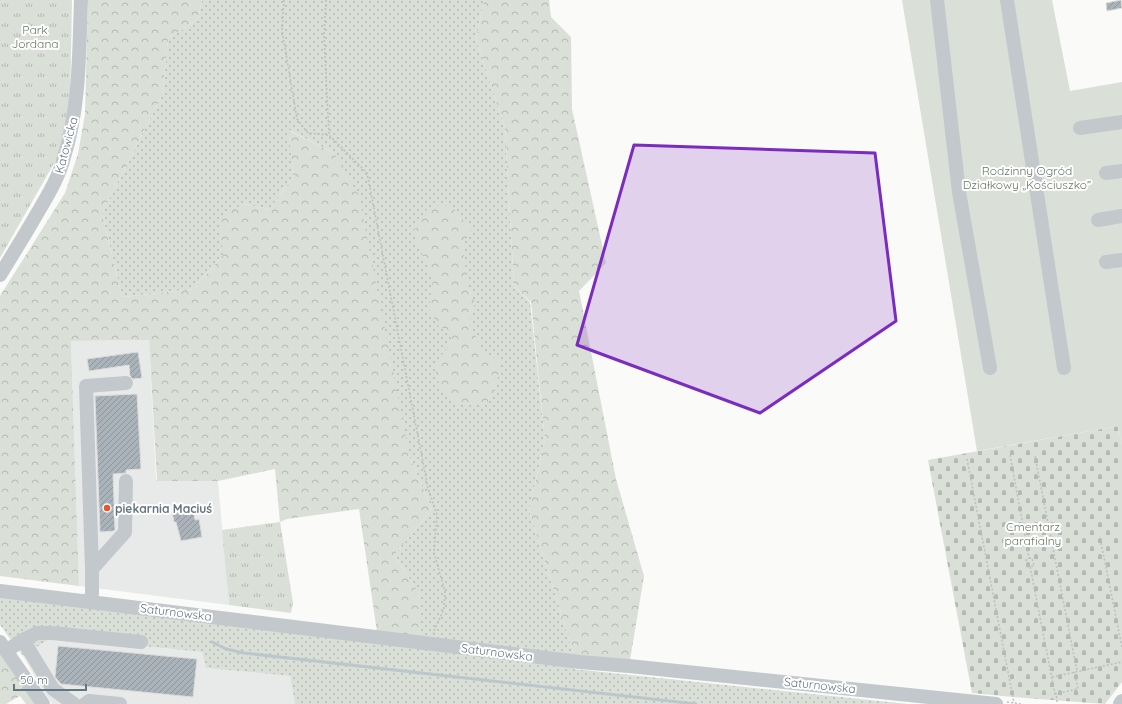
<svg xmlns="http://www.w3.org/2000/svg" width="1122" height="704" viewBox="0 0 1122 704" font-family="Quicksand,sans-serif">
<style>
.built{fill:#e8e9e9}
.grass{fill:url(#grass-dots)}
.forest{fill:url(#forest-crowns)}
.cemetery{fill:url(#cemetery-stones)}
.park{fill:url(#park-tufts)}
.garden{fill:#dadfd7}
.lines{fill:none;stroke-linecap:round;stroke-linejoin:round}
.stream{stroke:#bbc7cb;stroke-width:3}
.building{fill:url(#building-hatch);stroke:#dcdcda}
.path{stroke:#bbbfc2;stroke-width:1.5;stroke-dasharray:2 2;stroke-linecap:butt}
.minor{stroke:#c3c8cc;stroke-width:14}
.marked{fill:#7b2cbf;fill-opacity:0.2;stroke:#7b2cbf;stroke-width:3;stroke-linejoin:round}
.poi-dot{fill:#e4572e;stroke:#fff;stroke-width:1.5}
.labels{text-anchor:middle;dominant-baseline:central;stroke-width:4;stroke-linejoin:round;paint-order:stroke}
.park-label{font-size:12px;fill:#687a64;stroke:#fff}
.street-label{font-size:12px;fill:#657683;stroke:#fff}
.poi-label{font-size:12px;font-weight:bold;fill:#657683;stroke:#fff;text-anchor:start}
</style>
<defs>
<pattern id="grass-dots" width="8" height="8" patternUnits="userSpaceOnUse"><rect width="8" height="8" fill="#dadfd7"/><path d="M2 2h.1M6 6h.1" fill="none" stroke="#b4b9b4" stroke-width="1.8" stroke-linecap="round"/></pattern>
<pattern id="forest-crowns" width="20" height="18" patternUnits="userSpaceOnUse"><rect width="20" height="18" fill="#dadfd7"/><path d="M2 6a3 3 0 1 1 6 0M12 15a3 3 0 1 1 6 0" fill="none" stroke="#b4b9b4"/></pattern>
<pattern id="cemetery-stones" width="16" height="16" patternUnits="userSpaceOnUse"><rect width="16" height="16" fill="#dadfd7"/><path d="M2 7V4a2 2 0 0 1 4 0v3zM10 15v-3a2 2 0 0 1 4 0v3z" fill="#b4b9b4"/></pattern>
<pattern id="park-tufts" width="24" height="20" patternUnits="userSpaceOnUse"><rect width="24" height="20" fill="#dadfd7"/><path d="M3 7l-1-3M5 7V3M7 7l1-3M15 17l-1-3M17 17v-4M19 17l1-3" fill="none" stroke="#b4b9b4"/></pattern>
<pattern id="building-hatch" width="6" height="6" patternUnits="userSpaceOnUse"><rect width="6" height="6" fill="#aab3b9"/><path d="M-1 1l2-2M0 6l6-6M5 7l2-2" fill="none" stroke="#8e969c"/></pattern>
</defs>
<rect width="100%" height="100%" fill="#fafaf8"/>
<path class="built" d="M149 340 156 480 218 481 229 605 79 586 71 341Z
M51 637 202 652 206 668 290 676 295 704H52L43 691 23 656Z"/>
<path class="grass" d="M202 0H484L476 39 505 128 514 286 530 302 545 440 529 510 574 655V669L908 704H295L290 676 206 668 202 652 52 637 23 656 0 625V598L377 632 420 594 394 555 432 509 410 458 334 153 289 130 294 176 270 209 242 204 223 255 194 289 122 297 102 213 162 95 168 39 198 19Z"/>
<path class="forest" d="M88 0H202L198 19 168 39 162 95 102 213 122 297 194 289 223 255 219 220 242 204 270 209 294 176 288 130 334 153 359 196 410 458 432 509 394 555 420 594 421 637 377 632 359 509 287 519 280 522 275 469 218 481H157L149 340 71 341 79 586 0 576V296L65 193 78 154 85 114Z
M484 0H549L551 17 571 37 572 109 606 263 579 291 616 479 644 576 630 660 574 655 529 510 545 440 531 302 514 286 505 128 476 39Z
M443 204 456 211 471 229 462 248 465 261 466 275 468 286 475 303 469 323 486 356 501 359 499 369 497 384 490 401 476 405H455L440 387 434 366 450 344 454 332 439 327 429 309 431 291 433 280 413 232 428 208Z
M0 653 35 704H26L20 696 6 704H0Z"/>
<path class="cemetery" d="M1118 426 1122 445V682L1105 704 1013 697 972 693 928 460Z"/>
<path class="park" d="M0 0H72L70 107 57 158 0 258Z
M280 522 293 603 291 613 229 605 222 530Z"/>
<path class="garden" d="M902 0H1052L1070 91 1122 82V445L1118 426 977 451Z"/>
<g class="lines">
<path class="stream" d="M212 642 226 649 244 653 696 704"/>
</g>
<path class="building" d="M1121 0 1122 8 1107 11 1106 3Z
M138 352 142 378 133 379 130 376 129 365 89 371 87 359Z
M137 394 141 469 126 470V473L113 474 115 530 114 531 100 532 95 396Z
M193 507 195 520 199 519 202 537 181 541 176 522H174L172 511Z
M58 646 197 659 193 697 61 684 55 677Z"/>
<g class="lines">
<path class="path" d="M284 0 282 30 297 119 308 133 329 135 367 173 428 488 437 515 434 553 445 591 444 609 433 633
M326 0 324 36 329 135
M1010 455 1029 558 1026 559 1027 567 1030 566 1055 694 1057 698V704
M1035 456 1077 671
M967 459 1014 703
M1101 543 1122 647
M1029 558H1032L1034 566H1030
M1052 677 1122 662
M1055 694 1078 689 1074 672
M1007 702 1021 704"/>
<path class="minor" d="M937 0 959 192 990 368
M1007 0 1064 368
M1080 128 1122 122
M1106 173 1122 171
M1098 220 1122 216
M1106 262 1122 260
M0 275C13 254 26 233 38 212 48 195 59 177 64 157 80 106 79 53 81 0
M92 569 125 532 126 481
M0 591 580 662 629 666 996 704
M90 602 92 593V569L86 386 126 383
M23 640 53 689 74 704
M0 642 43 704
M6 651 23 640 37 633H52L141 642
M85 704 89 701 120 704
M1120 704 1122 701"/>
</g>
<path class="marked" d="M634 145 875 153 896 321 760 413 577 345Z"/>
<circle class="poi-dot" cx="107" cy="508" r="4"/>
<g class="labels">
<g class="park-label">
<text x="35" y="29">Park<tspan x="35" dy="14">Jordana</tspan></text>
<text x="1027" y="170">Rodzinny Ogród<tspan x="1027" dy="14">Działkowy „Kościuszko”</tspan></text>
<text x="1033" y="526">Cmentarz<tspan x="1033" dy="14">parafialny</tspan></text>
</g>
<g class="street-label">
<text transform="translate(66 145) rotate(-75)">Katowicka</text>
<text transform="translate(176 612) rotate(7)">Saturnowska</text>
<text transform="translate(497 652) rotate(7)">Saturnowska</text>
<text transform="translate(820 685) rotate(6)">Saturnowska</text>
</g>
<g class="poi-label">
<text x="115" y="508">piekarnia Maciuś</text>
</g>
</g>
<path d="M14 684v6h72v-6" fill="none" stroke="#657683" stroke-width="2"/>
<text x="20" y="684" font-size="12" fill="#657683" stroke="#ffffff" stroke-width="3" paint-order="stroke">50 m</text>
</svg>
